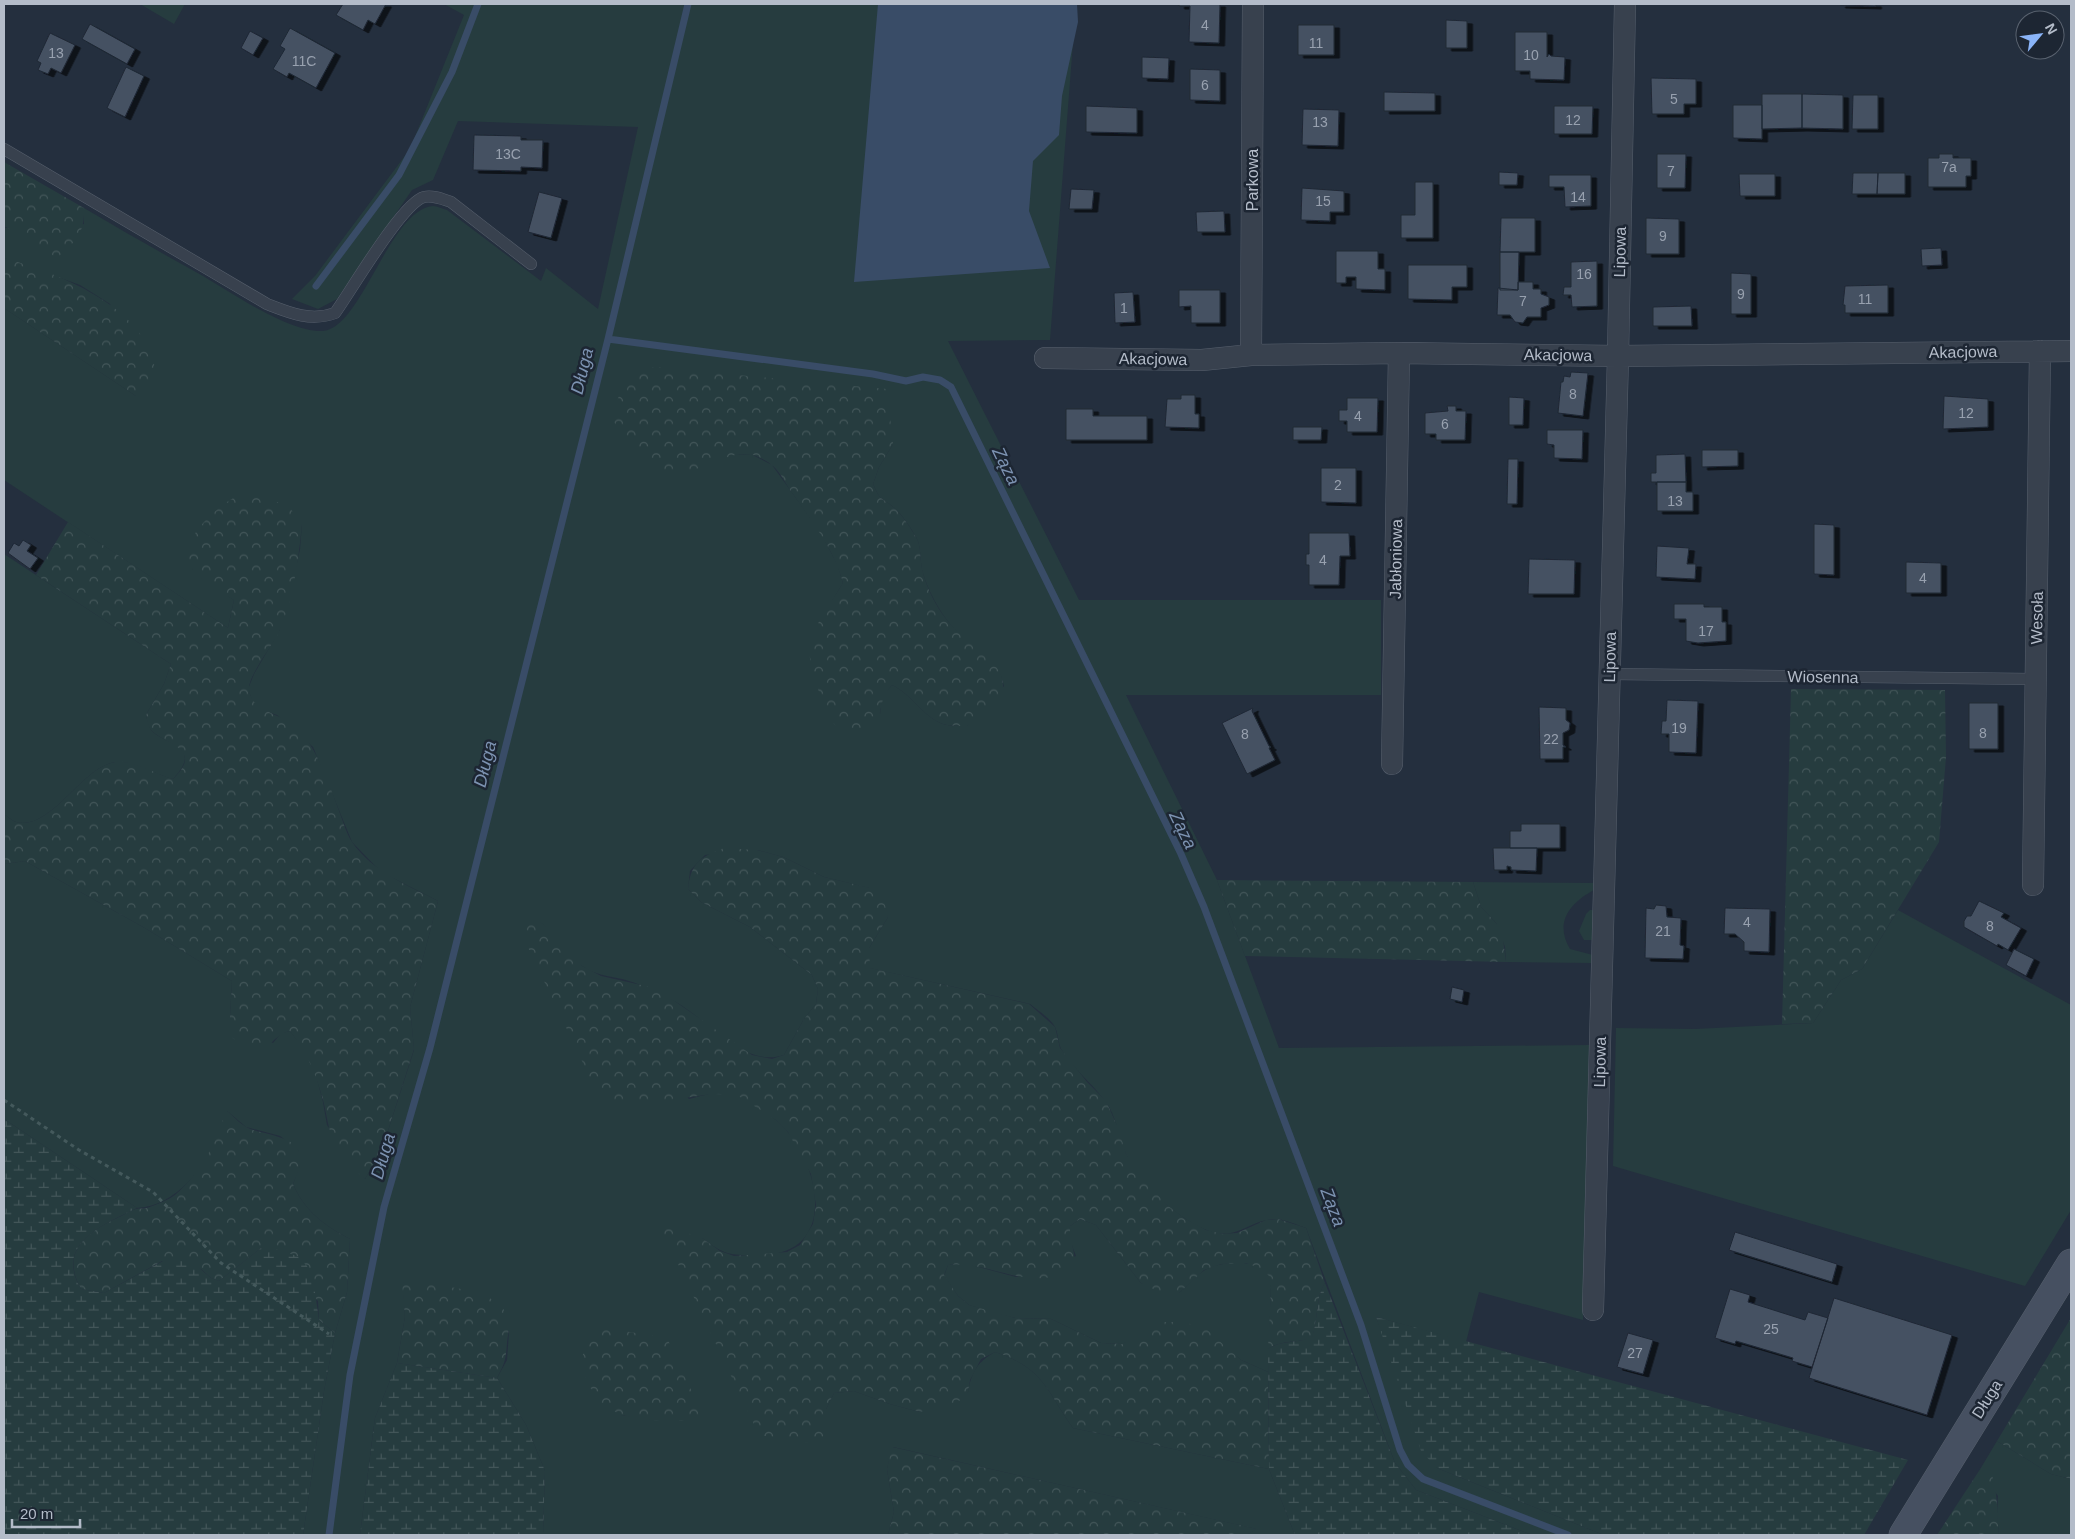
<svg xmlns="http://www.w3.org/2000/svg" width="2075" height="1539" viewBox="0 0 2075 1539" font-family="Arial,sans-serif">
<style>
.green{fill:#263c3f;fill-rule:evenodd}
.forest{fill:url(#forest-crowns)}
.wetland{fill:url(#wetland-marsh)}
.water{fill:#394c67}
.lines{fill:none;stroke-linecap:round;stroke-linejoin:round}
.stream{stroke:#394c67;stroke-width:7}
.building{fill:#455162;stroke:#1f2835;filter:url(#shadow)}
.lane-casing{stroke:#565f6c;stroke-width:12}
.street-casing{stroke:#565f6c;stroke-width:22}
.secondary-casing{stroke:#565f6c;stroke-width:29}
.path{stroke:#44595c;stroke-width:3;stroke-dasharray:4 4;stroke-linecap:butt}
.lane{stroke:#38414e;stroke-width:11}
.street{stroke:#38414e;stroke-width:21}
.secondary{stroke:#465061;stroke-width:28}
.labels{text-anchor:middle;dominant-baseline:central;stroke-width:5;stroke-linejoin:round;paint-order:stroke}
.number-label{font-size:14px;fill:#98a1af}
.street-label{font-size:16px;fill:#b4bcc9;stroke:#1d2633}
.water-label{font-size:18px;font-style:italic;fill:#7c92b1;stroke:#1d2633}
</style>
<defs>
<pattern id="forest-crowns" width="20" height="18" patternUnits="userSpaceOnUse" patternTransform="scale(1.25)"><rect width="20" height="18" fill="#263c3f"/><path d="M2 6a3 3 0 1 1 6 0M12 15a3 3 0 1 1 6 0" fill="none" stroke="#435659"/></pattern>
<pattern id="wetland-marsh" width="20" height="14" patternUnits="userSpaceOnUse" patternTransform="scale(1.25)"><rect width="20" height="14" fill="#263c3f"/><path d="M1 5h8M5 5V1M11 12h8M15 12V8" fill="none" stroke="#435659"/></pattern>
<filter id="shadow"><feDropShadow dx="5.5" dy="3" stdDeviation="0" flood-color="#0009"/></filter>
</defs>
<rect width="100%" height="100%" fill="#242f3e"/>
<path class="green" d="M140 4H185L174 24Z
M444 4H1076L1050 340 948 341 1079 600H1381V695H1126L1217 880 1279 1048 1589 1045 1583 1320 1479 1292 1466 1342 1376 1317 1437 1468 1604 1535H1532L1416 1490 1395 1463 1306 1228C1297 1225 1286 1220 1277 1219 1247 1219 1237 1244 1204 1229 1173 1215 1141 1185 1126 1154 1118 1137 1117 1116 1105 1101 1092 1083 1073 1069 1061 1049 1058 1042 1058 1033 1055 1027 1050 1018 1037 1010 1030 1004L869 968V948L888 917 869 888 824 877 783 857 757 850 705 855 690 871 688 889 701 902 750 927 812 975 818 989 816 1004 804 1019 784 1055C743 1069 706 1017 672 1000 657 992 638 983 622 979 608 976 595 975 582 966 566 955 556 934 540 922L689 1099C704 1095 724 1089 738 1095 753 1101 777 1119 787 1131 822 1172 835 1254 762 1255 731 1255 727 1257 702 1238L826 1432V1409L834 1393 854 1391 890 1404 920 1412 968 1392C971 1373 978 1361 995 1352 1044 1368 1046 1390 1073 1428L1269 1469 1295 1535H1246L1256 1529 893 1447 887 1469 894 1512 888 1535H543L545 1471 526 1425 497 1378 507 1360 509 1331 403 1282 405 1317 397 1363 375 1418 360 1535H303L324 1391 335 1333 347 1292 350 1239C325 1226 304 1211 293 1184L300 1165 298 1150 280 1136 246 1127 227 1111C224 1118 222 1126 220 1133 207 1166 175 1207 137 1208L4 1119V864L25 861 145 928 232 981 230 1017 273 1043 281 1033 290 1031 302 1046 315 1071 323 1102 327 1125 365 1179 383 1146 414 1050 410 1007 438 901 381 872 352 842 313 747 277 715 265 711 253 703 248 689 254 674 279 631 286 611 300 549 302 523 192 568 201 578 234 600 228 628 4 480V308L136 396 110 304 80 285 4 258V228L84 224V208C123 231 163 254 203 276 232 293 290 333 323 331 362 328 389 210 433 206 437 206 443 209 447 210L541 281 546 268 598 309 638 127 458 121 433 180 412 190 337 299 318 309 292 299 315 276 410 149 464 15ZM893 444 879 467 873 484C880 500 879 496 892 506 902 514 911 528 917 539 921 548 920 560 922 570 927 589 938 609 950 624 968 647 997 654 1004 686L967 726C959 726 950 726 943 724 922 716 912 694 892 685L882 696 880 714 831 603 843 583 838 566 820 531 772 465 751 454 728 455ZM621 1415 704 1420H655Z
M4 554 171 664 164 684 146 715C147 719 149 726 151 730 164 745 205 745 173 779 155 775 130 758 111 763 80 771 50 831 16 822 12 821 7 816 4 814Z
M1473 882 1594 883V890C1570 903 1554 922 1570 949L1593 955 1592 963 1506 962 1505 947 1496 923 1481 907Z
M1590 910H1595L1594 940H1584L1579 931 1586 914Z
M1898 910 2071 1005V1210L2025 1286 1613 1166 1616 1028 1695 1029 1813 1023 1841 980 1862 969Z
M1080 1219 1096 1225 1141 1283 1179 1293C1187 1286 1196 1275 1205 1270 1219 1261 1261 1258 1270 1276 1271 1279 1271 1284 1271 1288L1268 1372 1241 1360 1227 1349 1137 1338 1122 1344 1101 1343 1051 1319 1015 1318 994 1313 969 1305 958 1296 944 1276 948 1265 964 1263 1016 1277 1076 1256 1069 1238 1070 1226Z
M1997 1441 2051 1474 2071 1479V1535H1999L1997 1514 1998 1496 1979 1471Z"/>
<path class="forest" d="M4 162 84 208C85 234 75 242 57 258L6 227 4 228Z
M4 258C55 272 142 305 154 364 157 381 151 389 136 396L4 308Z
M654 367 887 389 893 444 879 467 873 484C880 500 879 496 892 506 902 514 910 527 917 539 921 547 920 560 922 569 926 588 938 611 952 626 967 643 1002 658 1003 685 1004 702 979 717 967 726 959 726 950 726 943 724 922 716 912 694 892 685 873 705 889 722 861 736L840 729 833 723C823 700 807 672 810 645 814 624 832 602 843 583 834 549 813 523 793 494 786 485 781 473 773 466 768 461 756 455 749 454 730 453 719 461 702 467 653 485 634 455 611 417 620 388 627 381 654 367Z
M241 494H258L289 507 302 523C299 557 293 603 278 634 271 647 247 678 249 690 252 714 286 713 302 733 320 756 329 784 339 811 343 821 346 833 352 842 373 872 407 885 438 901L410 1007 414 1049 383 1146 365 1179C354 1169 342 1159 335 1144 328 1130 327 1115 323 1100 316 1074 307 1052 290 1031 274 1034 272 1048 255 1052L231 1037 230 1017 232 981 145 928 25 861 4 864V814C7 816 12 821 16 822 50 831 80 771 111 763 131 757 154 774 173 779 205 748 165 745 151 730 148 726 147 719 146 715L164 684 171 664 36 575 68 522 228 628 234 600C221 592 199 581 191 567 176 540 219 504 241 494Z
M1791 689 1945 690 1946 757 1939 842 1862 969 1841 980 1813 1023 1782 1024Z
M724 848 757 850 783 857 824 877 870 888 884 899 888 917 869 948 870 968 1029 1004 1055 1027 1060 1048 1087 1082 1106 1101 1119 1130 1126 1154 1140 1175 1167 1205 1184 1218 1206 1230 1223 1234 1237 1233 1266 1220 1278 1219 1306 1228 1325 1283C1316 1295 1318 1322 1312 1338 1297 1343 1280 1340 1268 1349L1271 1288 1269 1276 1262 1269 1246 1263 1221 1264 1204 1270 1179 1293 1164 1294 1141 1283 1096 1225 1080 1219 1070 1226C1069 1243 1077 1252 1074 1269 1027 1294 992 1260 948 1265L944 1275 958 1296 969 1305 1015 1318 1051 1319 1101 1343 1122 1344 1162 1322H1181L1204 1327 1241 1360 1268 1372 1269 1469 1073 1428C1046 1390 1044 1368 995 1352L981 1359 970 1380 968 1392 959 1401 951 1405 920 1412 890 1404 854 1391 834 1393 826 1409V1432L820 1441 806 1443 759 1435 661 1228 678 1230 702 1238 720 1251 734 1256 787 1252 800 1245 813 1224 816 1205 811 1174 788 1132 776 1120 737 1095 712 1094 657 1102 627 1103 600 1099 515 920 540 922 553 932 582 966 601 976 650 987 673 1000 752 1055 772 1059 784 1055 804 1019 816 1004 818 989 812 975 750 927 701 902 688 889C691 863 700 857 724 848Z
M1217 880 1473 882 1481 907 1496 923 1502 932 1506 962 1245 956Z
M226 1110C233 1116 240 1124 248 1128 265 1136 306 1135 300 1165 299 1172 295 1178 293 1184 304 1211 325 1226 350 1239L347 1292 335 1333 319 1320 318 1301 261 1248 219 1281 211 1278 201 1269 162 1261 104 1293 81 1289C61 1253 84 1234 115 1219 122 1216 129 1211 136 1209 140 1208 144 1209 147 1208 155 1205 169 1200 175 1195 201 1173 217 1142 226 1110Z
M402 1282C430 1286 501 1285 508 1319 510 1328 508 1334 507 1342 506 1359 505 1363 497 1378L397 1363 405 1317Z
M2071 1318V1479L2051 1474 1997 1441Z
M605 1328 667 1338 705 1420C667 1420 609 1428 590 1387 586 1379 582 1370 582 1361 583 1346 592 1333 605 1328Z
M892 1447 1257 1529 1246 1535H888L894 1512 887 1469Z
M1979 1471 1992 1475C1998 1495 1997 1514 1999 1535H1937Z"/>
<path class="wetland" d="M4 1119 137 1208C103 1225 54 1243 81 1289L104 1293 163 1261 185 1256 211 1278 219 1281 261 1248H272L297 1256 307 1266 314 1285 319 1320 335 1333 324 1391 303 1535H4Z
M1325 1283 1395 1463 1416 1490 1532 1535H1295L1269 1469 1268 1349C1280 1340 1297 1344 1312 1337 1318 1322 1316 1295 1325 1283Z
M1376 1317 1908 1460 1864 1535H1604L1437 1468 1421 1451Z
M397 1363 497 1378 526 1425 545 1471 543 1535H360L375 1418Z"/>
<path class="water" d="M878 4H1077L1078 22 1062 96 1059 135 1033 161 1029 211 1050 268 854 282Z"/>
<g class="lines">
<path class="stream" d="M316 286 399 175 452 72 478 4
M608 339 873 374 906 381 923 377 940 380 951 387 1181 854 1204 907 1361 1325 1400 1450 1408 1465 1423 1479 1568 1535
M329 1535 350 1375 384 1207 430 1048 608 339 688 4"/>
</g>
<path class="building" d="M343 4H386L375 24 368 20 363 30 336 15Z
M1179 4H1220L1219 43 1189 42 1190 6H1179Z
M1840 4H1876V6L1840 5Z
M1446 20 1467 21V48H1446Z
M90 24 135 49 127 64 82 39Z
M1298 25H1334V55H1298Z
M290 28 335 53 316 88 289 73 287 77 273 69 285 49 280 46Z
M250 31 263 38 253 55 241 48Z
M1515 32H1547V57L1549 54 1551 56 1565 57 1564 80 1530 79V71H1515Z
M50 33 75 45 61 73 51 68 48 74 38 70 41 63 37 61Z
M1142 57 1169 58 1168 79 1142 78Z
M126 67 144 76 125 117 107 108Z
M1190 69 1220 70V101L1190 100Z
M1651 78 1696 79V104H1684V114H1652Z
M1384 92 1435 93V111H1384Z
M1762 94H1802V128L1762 129Z
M1802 94 1843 95V129L1802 128Z
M1853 95H1878V129H1852Z
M1733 105H1762V139L1733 138Z
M1086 106 1137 108V133L1086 132Z
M1554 106H1593L1592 134H1554Z
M1303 109 1339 110 1338 146 1302 145Z
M474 135 521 136V140H543L542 168 521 167V171L473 170Z
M1657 154H1686L1685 188H1657Z
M1939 154H1953V158H1971V176H1966V187H1928V158H1939Z
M1499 172 1518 173 1517 185H1499Z
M1853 173H1878L1877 194H1852Z
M1878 173H1905V194H1877Z
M1739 174H1775V196H1740Z
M1549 175H1591V206L1565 207 1564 187H1549Z
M1415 182H1433V238H1401V215H1415Z
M1302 188 1344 191V212H1330V221L1301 220Z
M1071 189 1094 190 1092 209H1069Z
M539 192 562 198 551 238 528 232Z
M1224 211 1225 232H1197L1196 212Z
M1501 218H1535V252H1500Z
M1646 218 1679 219V254H1646Z
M1941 248 1942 265 1922 266 1921 249Z
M1336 251H1378V269H1385V290L1356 289V277H1346V283H1336Z
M1500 252H1519L1518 290H1500Z
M1597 261V306L1572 307 1571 295H1563L1564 287H1571V262Z
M1408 265H1467V287H1452V300L1408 299Z
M1731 273 1751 274V314H1731Z
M1518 282H1533V289H1541V294L1549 297V305L1541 308V317H1527L1523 323 1515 322 1510 315H1497L1498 288 1518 290Z
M1888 285V313H1845V305H1843L1845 286Z
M1179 290H1220V323H1191V306L1179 307Z
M1133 292 1135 322 1115 323 1114 293Z
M1691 306 1692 326H1653V307Z
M1571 372 1588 373 1583 416 1558 413 1561 382H1563L1564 376 1570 377Z
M1181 395H1195V414H1199V428L1165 427 1167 399H1181Z
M1944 396 1988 399V427L1943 429Z
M1509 397 1524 398 1523 425H1509Z
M1347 398H1378L1377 432H1347V421H1339V410H1347Z
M1447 406H1456V411H1466L1465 440H1436V434H1425V413L1448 411Z
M1066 409H1093V416H1147V440H1066Z
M1293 427H1322L1321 440H1293Z
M1547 430H1583L1582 459 1554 458V445L1547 444Z
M1702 450H1738V466L1702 467Z
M1685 454 1686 482H1651V473H1656V455Z
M1508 459H1518L1517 504H1507Z
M1321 468H1356V503L1321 502Z
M1657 482H1686V492H1693V511H1657Z
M1814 524 1834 525V575L1814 574Z
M1309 533H1349L1350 556H1340L1339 585H1309V565H1306V554H1309Z
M23 540 31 545 27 551 38 558 30 569 8 553 14 543 19 546Z
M1657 546 1689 548 1687 564H1696L1695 579 1656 577Z
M1529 559 1575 560 1574 594H1528Z
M1906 562 1941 563V593H1906Z
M1674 604H1704V607H1722V622H1726V641L1698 643 1686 641V619H1674Z
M1667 700 1698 701 1696 753 1669 752V734H1661L1662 721H1666Z
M1969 703H1998V749H1969Z
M1539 707 1566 708V720L1570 723 1569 730 1563 733V745L1566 747H1563V759H1540Z
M1253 708 1252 711 1269 746 1271 747 1269 748 1275 760 1247 774 1222 723Z
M1521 824H1560V848H1510V831H1521Z
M1493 848H1537L1536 871 1511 870V867L1507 866V870H1494Z
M1979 901 2004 913 2001 917 2021 928 2008 950 1998 944 1997 946 1964 927V921L1967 916H1971Z
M1656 905 1666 906 1667 917 1681 918 1680 945 1684 946 1683 959 1645 958 1646 908 1654 909Z
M1725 908 1770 909 1769 952 1744 951V942L1735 934H1724Z
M2014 949 2034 959 2026 976 2006 965Z
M1452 987 1464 990 1462 1002 1450 999Z
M1735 1232 1837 1264 1832 1282 1729 1250Z
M1730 1289 1750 1295 1748 1302 1805 1320 1808 1312 1828 1318 1812 1367 1792 1361 1793 1358 1736 1341 1735 1344 1715 1338Z
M1834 1298 1952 1335 1927 1415 1809 1378Z
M1628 1333 1653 1340 1643 1374 1617 1367Z"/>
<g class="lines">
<g class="lane-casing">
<path id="lane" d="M4 149 267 304C290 313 311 322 335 313 351 291 402 203 424 197 433 195 442 199 451 202L531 264
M1610 674 2036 679"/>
</g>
<g class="street-casing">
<path id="street" d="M1251 355 1253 4
M1045 358 1202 360 1251 355 1399 353 1618 356 2071 351
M1392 764 1399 353
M2033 885 2040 351
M1593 1310 1618 356 1625 4"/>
</g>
<g class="secondary-casing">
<path id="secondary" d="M1903 1535 2071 1263"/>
</g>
<path class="path" d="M4 1100 79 1150 153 1192 221 1263 329 1334"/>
<use href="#lane" class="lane"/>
<use href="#street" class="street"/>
<use href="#secondary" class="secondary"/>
</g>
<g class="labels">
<g class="number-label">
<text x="1205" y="25">4</text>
<text x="1316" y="43">11</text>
<text x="56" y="53">13</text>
<text x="1531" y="55">10</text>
<text x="304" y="61">11C</text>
<text x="1205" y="85">6</text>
<text x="1674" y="99">5</text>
<text x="1573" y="120">12</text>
<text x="1320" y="122">13</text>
<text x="508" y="154">13C</text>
<text x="1949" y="167">7a</text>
<text x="1671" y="171">7</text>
<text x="1578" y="197">14</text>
<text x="1323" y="201">15</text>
<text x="1663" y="236">9</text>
<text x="1584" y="274">16</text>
<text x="1741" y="294">9</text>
<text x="1865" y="299">11</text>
<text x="1523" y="301">7</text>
<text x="1124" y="308">1</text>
<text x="1573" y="394">8</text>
<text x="1966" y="413">12</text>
<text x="1358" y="416">4</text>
<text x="1445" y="424">6</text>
<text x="1338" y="485">2</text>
<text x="1675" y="501">13</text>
<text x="1323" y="560">4</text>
<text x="1923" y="578">4</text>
<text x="1706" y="631">17</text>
<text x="1679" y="728">19</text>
<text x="1983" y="733">8</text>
<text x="1245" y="734">8</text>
<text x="1551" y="739">22</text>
<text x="1747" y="922">4</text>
<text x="1990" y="926">8</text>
<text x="1663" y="931">21</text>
<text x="1771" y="1329">25</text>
<text x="1635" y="1353">27</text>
</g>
<g class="street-label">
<text transform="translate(1252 180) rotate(-90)">Parkowa</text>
<text transform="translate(1620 252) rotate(-89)">Lipowa</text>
<text transform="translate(1963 352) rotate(-1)">Akacjowa</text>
<text transform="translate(1558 355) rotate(1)">Akacjowa</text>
<text transform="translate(1153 359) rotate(1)">Akacjowa</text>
<text transform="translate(1396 559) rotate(-89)">Jabłoniowa</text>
<text transform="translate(2037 618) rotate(-89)">Wesoła</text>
<text transform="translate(1610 657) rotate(-89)">Lipowa</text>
<text transform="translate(1823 677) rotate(1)">Wiosenna</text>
<text transform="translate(1600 1062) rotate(-89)">Lipowa</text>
<text transform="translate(1987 1399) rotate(-58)">Długa</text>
</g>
<g class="water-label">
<text transform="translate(582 371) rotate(-76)">Długa</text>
<text transform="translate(1006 466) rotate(64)">Ząza</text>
<text transform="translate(485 764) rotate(-76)">Długa</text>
<text transform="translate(1183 830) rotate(64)">Ząza</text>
<text transform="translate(383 1156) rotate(-74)">Długa</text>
<text transform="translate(1333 1207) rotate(69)">Ząza</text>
</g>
</g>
<rect width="2075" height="1539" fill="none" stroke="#b4bcc9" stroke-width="10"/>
<g transform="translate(2040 35) rotate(61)"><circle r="24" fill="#1d2633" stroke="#59626f"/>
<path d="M0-4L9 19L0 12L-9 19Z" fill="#8ab4f8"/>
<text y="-8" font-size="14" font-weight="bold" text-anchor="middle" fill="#b4bcc9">N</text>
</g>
<path d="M12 1519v8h68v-8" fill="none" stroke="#b4bcc9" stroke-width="2.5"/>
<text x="20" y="1519" font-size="15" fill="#b4bcc9" stroke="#1d2633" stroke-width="4" paint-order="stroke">20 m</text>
</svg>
